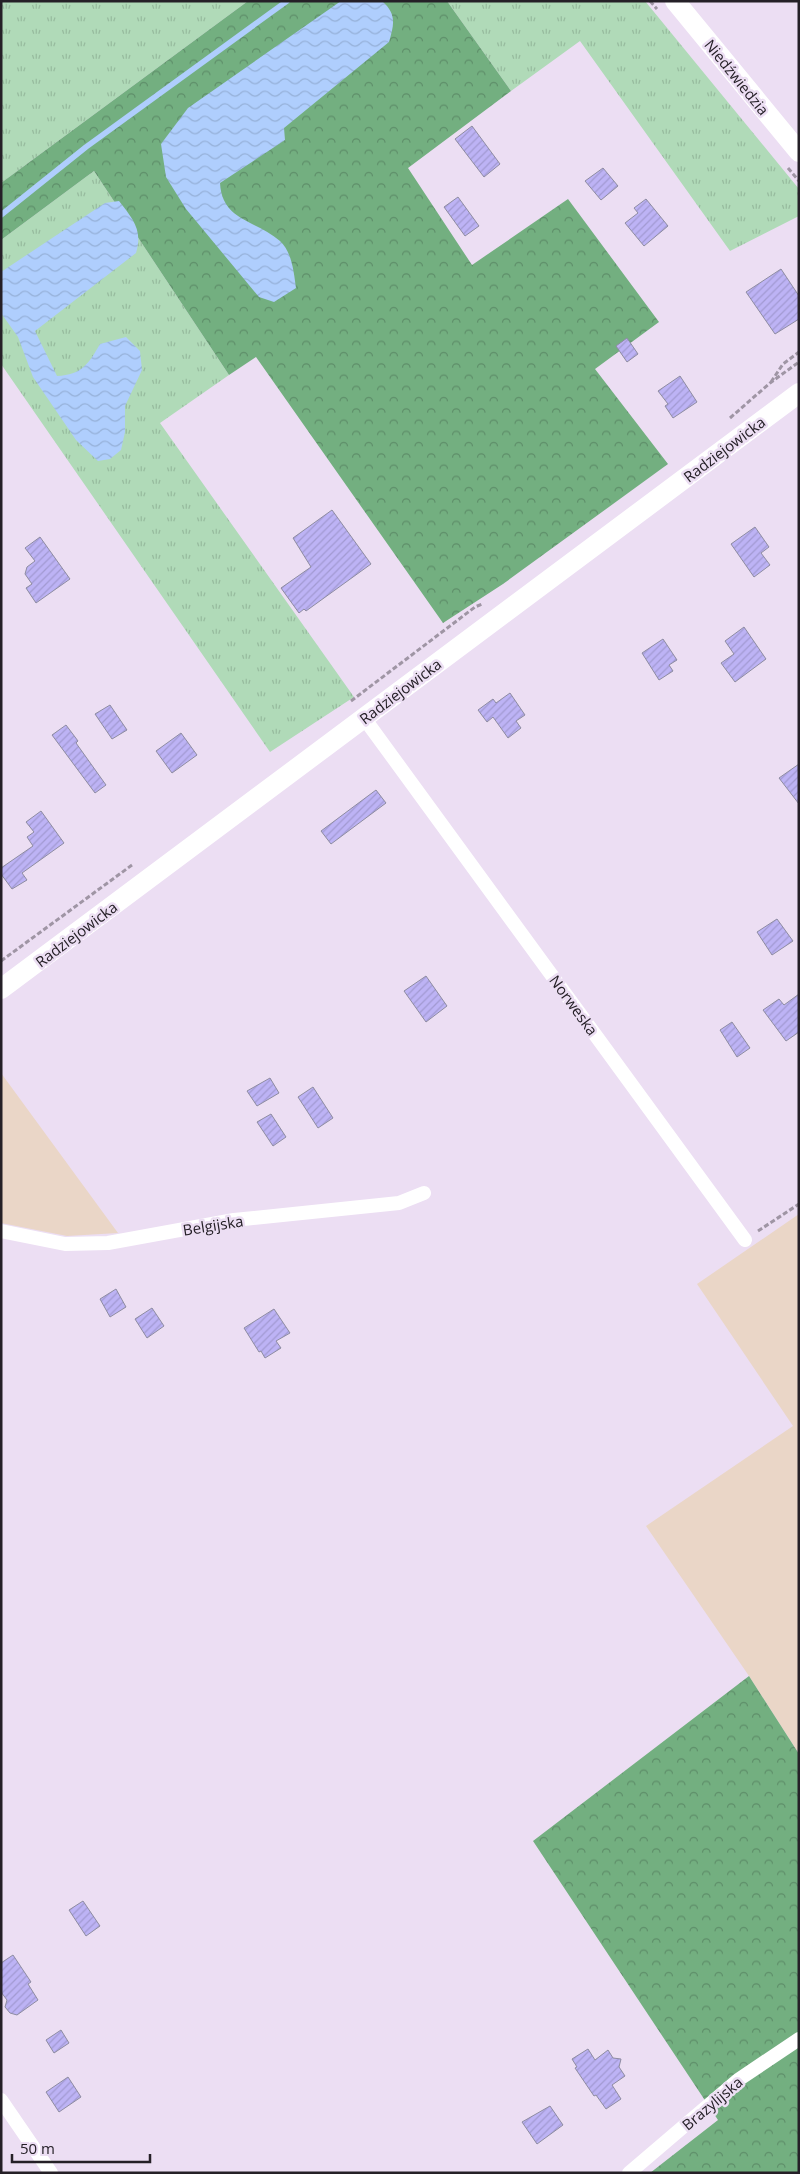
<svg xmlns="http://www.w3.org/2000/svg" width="800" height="2174" viewBox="0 0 800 2174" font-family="'Open Sans',sans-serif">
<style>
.industrial{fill:#ead6c7}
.grass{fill:url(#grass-tufts)}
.forest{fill:url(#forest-crowns)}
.water{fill:url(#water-waves)}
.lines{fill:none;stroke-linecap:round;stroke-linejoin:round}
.stream{stroke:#afcefd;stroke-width:5.5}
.building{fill:url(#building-hatch);stroke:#8e8ca1}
.path{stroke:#9f95a4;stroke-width:3;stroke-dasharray:5 2.5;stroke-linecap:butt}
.street{stroke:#fff;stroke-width:14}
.secondary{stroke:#fff;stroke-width:20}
.labels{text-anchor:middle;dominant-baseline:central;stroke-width:5;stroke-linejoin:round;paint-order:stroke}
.street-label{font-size:15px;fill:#252027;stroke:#ecdef3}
</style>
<defs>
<pattern id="grass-tufts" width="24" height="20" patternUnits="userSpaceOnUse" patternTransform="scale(1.25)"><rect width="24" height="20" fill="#b0dab8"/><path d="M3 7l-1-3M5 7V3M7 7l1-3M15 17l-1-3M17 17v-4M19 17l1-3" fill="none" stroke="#97bb9e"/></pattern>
<pattern id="forest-crowns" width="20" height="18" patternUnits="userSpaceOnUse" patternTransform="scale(1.25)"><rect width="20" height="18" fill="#73af80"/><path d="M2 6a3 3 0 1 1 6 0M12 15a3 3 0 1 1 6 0" fill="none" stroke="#5e8e69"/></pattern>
<pattern id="water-waves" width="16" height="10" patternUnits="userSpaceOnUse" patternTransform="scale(1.25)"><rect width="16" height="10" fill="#afcefd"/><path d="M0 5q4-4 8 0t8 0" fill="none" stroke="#96b1d9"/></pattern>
<pattern id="building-hatch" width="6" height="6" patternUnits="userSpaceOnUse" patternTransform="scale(1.25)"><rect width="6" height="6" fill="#bdb3f5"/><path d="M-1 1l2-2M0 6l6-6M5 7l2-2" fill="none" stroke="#a29ad2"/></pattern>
</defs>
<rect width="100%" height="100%" fill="#ecdef3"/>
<path class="industrial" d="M1 1073 118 1233 67 1236 1 1223Z
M799 1214V1754L749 1676 646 1526 793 1426 697 1284Z"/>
<path class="grass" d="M1 1H248L1 183Z
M447 1H645L799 189V216L730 251 580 41 511 91Z
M94 171 229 375 160 423 354 697 270 752 1 364V240Z"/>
<path class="forest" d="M248 1H447L511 91 408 168 472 265 568 199 659 322 595 369 668 464 503 584 443 623 256 357 229 375 94 171 1 240V183Z
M749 1676 799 1754V2173H650L718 2120 533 1841Z"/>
<path class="water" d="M341 1H382C397 14 394 25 389 42L284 128 285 140 220 183C222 221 256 220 280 241 292 252 294 273 296 288L274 302 259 297 186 209 166 177 161 144 188 108Z
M119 201C133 219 143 230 136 253L35 331 57 376C82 375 89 363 100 344L126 337 140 351 142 370 125 406V432L121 450 110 459 98 461 76 440 33 377 18 337 1 313V272L105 203Z"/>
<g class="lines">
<path class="stream" d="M1 215 86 147 287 1"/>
</g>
<path class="building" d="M472 126 500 164 484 177 455 139Z
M603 168 618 186 601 200 585 181Z
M458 197 479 226 465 236 444 207Z
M646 199 668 226 644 246 625 223 638 213 634 208Z
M781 269 799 296V319L775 334 746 292Z
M627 338 638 354 627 362 616 346Z
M680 376 697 402 673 418 665 406 668 404 658 391Z
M332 510 371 564 306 611 304 609 299 613 281 588 311 567 293 538Z
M755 527 769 547 761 553 770 565 754 577 731 544Z
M40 537 70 579 36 603 26 588 32 584 25 574 27 567 35 561 25 548Z
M744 627 766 659 735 682 721 663 734 654 725 641Z
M663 639 677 660 669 665 673 671 659 680 642 653Z
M510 693 525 715 516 721 521 728 508 738 493 717 487 722 478 710 493 699 496 703Z
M110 705 127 730 112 739 95 714Z
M66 725 78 741 76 743 106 785 95 793 52 735Z
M181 733 197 755 172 773 156 751Z
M799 764V804L779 778Z
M376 790 386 803 331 844 321 831Z
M41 811 64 843 22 873 27 880 12 889 1 874V868L33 846 27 837 34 832 26 822Z
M777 919 793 941 772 955 757 932Z
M426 976 447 1006 426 1022 404 991Z
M799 994V1032L786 1041 763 1010 779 999 784 1005Z
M732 1022 750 1048 737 1057 720 1030Z
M270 1078 279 1093 257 1106 247 1091Z
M313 1087 333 1118 318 1128 298 1097Z
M271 1114 286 1137 273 1146 257 1122Z
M116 1289 126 1307 110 1317 100 1299Z
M152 1308 164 1326 147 1338 135 1319Z
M274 1309 290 1333 276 1341 281 1348 265 1358 261 1351 259 1352 244 1328Z
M83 1901 100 1926 86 1936 69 1910Z
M13 1955 31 1982 28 1984 38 2000 17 2015 10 2013 5 2007 7 2000 1 1992V1963Z
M61 2030 69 2043 54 2053 46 2040Z
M588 2049 595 2060 608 2050 613 2058 621 2059 619 2067 625 2076 612 2085 621 2099 606 2109 596 2095 594 2096 575 2068 577 2067 572 2059Z
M68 2077 81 2097 59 2112 46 2092Z
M550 2106 563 2125 537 2144 522 2122Z"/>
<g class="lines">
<path class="path" d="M650 1 657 9
M788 168 799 181
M771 382 783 364 799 352
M730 418 770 383 799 362
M351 701 475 607 482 604
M1 961 132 865
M758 1231 799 1204"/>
<path class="street" d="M364 718 745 1240
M1 1231 65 1244 108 1243 234 1220 399 1203 424 1193
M1 2100 51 2173
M629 2173 738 2080 799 2039"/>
<path class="secondary" d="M675 1 799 152
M1 989 799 393"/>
</g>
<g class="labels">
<g class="street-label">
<text transform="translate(737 77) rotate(51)">Niedźwiedzia</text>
<text transform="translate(724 449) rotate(-37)">Radziejowicka</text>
<text transform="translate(400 691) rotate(-37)">Radziejowicka</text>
<text transform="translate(76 934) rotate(-37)">Radziejowicka</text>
<text transform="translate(574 1005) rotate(54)">Norweska</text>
<text transform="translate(213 1225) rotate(-9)">Belgijska</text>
<text transform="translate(712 2103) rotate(-40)">Brazylijska</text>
</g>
</g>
<rect width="800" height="2174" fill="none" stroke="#252027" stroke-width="5"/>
<path d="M12 2154v8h138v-8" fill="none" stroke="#252027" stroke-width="2.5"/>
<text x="20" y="2154" font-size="15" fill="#252027" stroke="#ecdef3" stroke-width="4" paint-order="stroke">50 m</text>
</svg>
